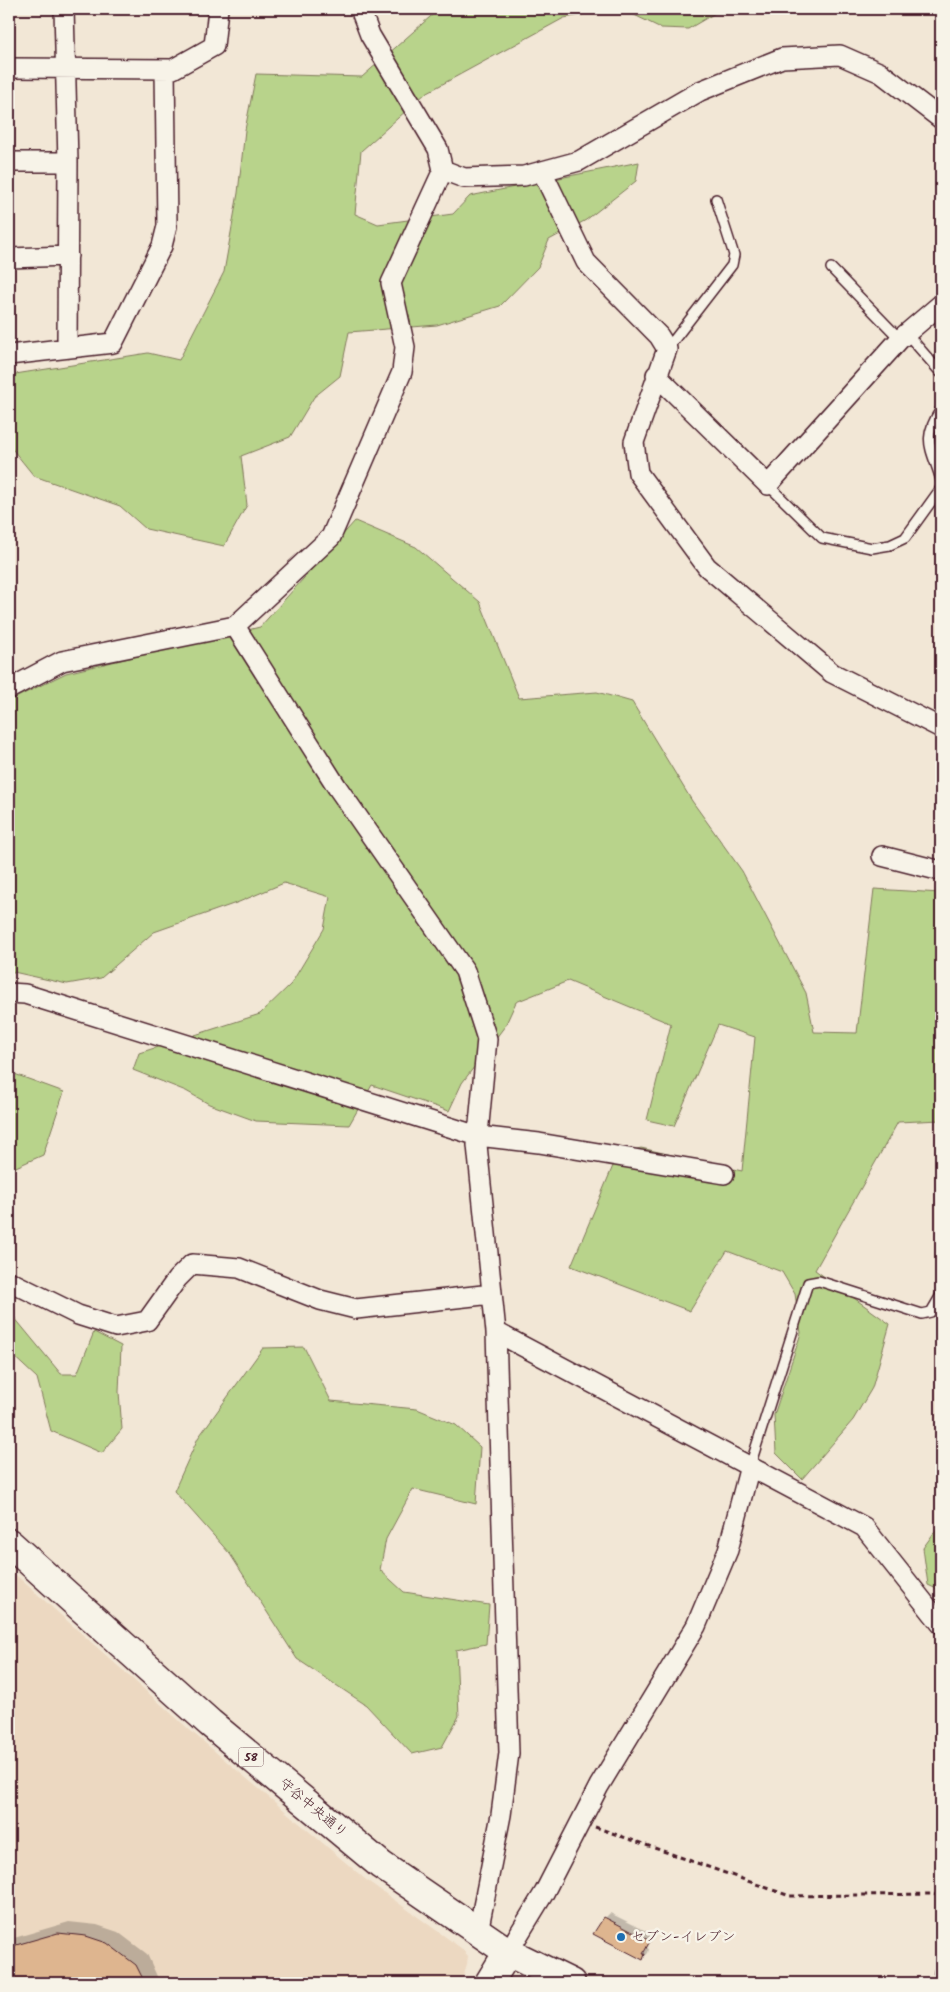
<svg xmlns="http://www.w3.org/2000/svg" width="950" height="1992" viewBox="0 0 950 1992" font-family="Kalam,'Klee One',sans-serif">
<style>
.built{fill:#ecd8c1}
.green{fill:#b8d38b;stroke:#81795b}
.shadow{fill:#0003}
.building{fill:#deb58f;stroke:#4a1f2b}
.lines{fill:none;stroke-linecap:round;stroke-linejoin:round}
.service-casing{stroke:#4a1f2b;stroke-width:12}
.minor-casing{stroke:#4a1f2b;stroke-width:22}
.primary-casing{stroke:#4a1f2b;stroke-width:31}
.path{stroke:#4a1f2b;stroke-width:3;stroke-dasharray:5 4;stroke-linecap:butt}
.service{stroke:#f7f3e8;stroke-width:9}
.minor{stroke:#f7f3e8;stroke-width:19}
.primary{stroke:#f7f3e8;stroke-width:28}
.poi-dot{fill:#1f6fb2;stroke:#f7f3e8;stroke-width:2}
.labels{text-anchor:middle;dominant-baseline:central;stroke-width:5;stroke-linejoin:round;paint-order:stroke}
.shield{fill:#f7f3e8;stroke:#7e5f64;stroke-width:1}
.shield-label{font-size:12px;font-weight:bold;fill:#4a1f2b}
.street-label{font-size:14px;fill:#4a1f2b;stroke:#f7f3e8}
.poi-label{font-size:14px;fill:#4a1f2b;stroke:#f7f3e8;text-anchor:start}
</style>
<rect width="100%" height="100%" fill="#f2e7d6"/>
<filter id="ink" filterUnits="userSpaceOnUse"><feTurbulence type="fractalNoise" baseFrequency=".02" numOctaves="2"/><feDisplacementMap in="SourceGraphic" scale="10" xChannelSelector="R" yChannelSelector="G"/><feConvolveMatrix kernelMatrix="1 2 1 2 8 2 1 2 1" color-interpolation-filters="sRGB"/></filter>
<g filter="url(#ink)">
<path class="built" d="M9 1569 192 1732 365 1879 461 1948 468 1956 467 1964 461 1983H9Z"/>
<path class="green" d="M439 9H615L564 18 426 93 361 151 355 214 378 224 453 214 470 196 639 162 636 181 586 220 549 240 538 267 500 306 437 325 349 332 340 376 314 397 290 437 241 456 247 505 224 546 146 529 120 506 34 476 9 445V375L148 353 179 360 224 272 238 193 245 130 256 74 362 77Z
M622 9H722L688 29 661 28Z
M355 521 416 547 480 602 519 698 597 692 632 702 692 801 742 871 806 993 814 1032 857 1033 874 889 941 893V1120L898 1122 815 1270 890 1324 872 1388 853 1420 802 1479 776 1453 774 1415 801 1333 795 1294 782 1272 727 1251 690 1311 571 1266 618 1154 641 1148 742 1171 755 1037 718 1025 674 1126 647 1120 671 1024 568 981 516 1002 505 1026 462 1083 449 1111 372 1085 349 1125 256 1121 209 1104 186 1091 133 1070 139 1053 260 1014 291 984 324 929 330 897 284 883 239 902 154 932 101 978 67 984 9 971V701L66 673 260 627Z
M9 1072 64 1092 43 1155 9 1170Z
M9 1311 61 1374H77L94 1332 121 1346 119 1392 122 1429 102 1453 51 1431 37 1378 9 1352Z
M304 1347 331 1401 417 1409 456 1425 480 1447 476 1504 413 1489 386 1539 380 1570 404 1592 489 1605 486 1644 456 1650 459 1716 442 1747 412 1754 366 1705 297 1659 230 1554 174 1491 198 1438 263 1348Z
M941 1523V1591L928 1585 923 1548Z"/>
<path class="shadow" d="M610 1913 654 1935 647 1948 649 1949 648 1953 643 1958 605 1918Z
M69 1922 97 1925 118 1932 147 1954 160 1983H9V1932L14 1938Z"/>
<path class="building" d="M604 1917 650 1941 643 1954H645L643 1960 593 1934Z
M58 1933 86 1936 107 1943 136 1965 145 1983H9V1947Z"/>
<g class="lines">
<g class="service-casing">
<path id="service" d="M831 268 900 339
M907 334 941 373
M667 349 732 265 734 255 716 199
M941 409C921 440 931 447 941 480
M768 485 822 538 872 548 890 545 905 538 941 488
M750 1466 808 1283 819 1281 922 1314 931 1312 941 1295"/>
</g>
<g class="minor-casing">
<path id="minor" d="M64 9 68 162 67 348
M9 68 173 69 214 46 218 9
M9 162H68
M443 170 464 178 524 176 579 161 700 91 782 58 840 55 881 73 941 119
M542 171 586 262 659 336 667 349 634 442 638 473 707 567 832 673 941 728
M9 258 68 256
M9 355 113 343 162 246 167 226 165 69
M656 375 768 485 900 339 941 304
M235 626 337 787 465 971 487 1039 477 1145 496 1332 509 1753 501 1815 478 1932
M9 689 62 661 235 626 331 537 402 372 405 347 391 283 443 170 438 149 370 35 362 14 366 9
M882 856 941 871
M9 993 25 994 478 1136 539 1143 724 1174
M9 1281 78 1315 116 1327 147 1321 177 1279 192 1264 239 1268 320 1300 356 1309 492 1294
M496 1332 864 1527 941 1624
M508 1952 544 1893 599 1786 696 1626 728 1550 750 1466"/>
</g>
<g class="primary-casing">
<path id="primary" d="M9 1543 210 1723 381 1865 508 1952 571 1983
M489 1983 508 1952"/>
</g>
<path class="path" d="M595 1827 790 1896 933 1894 941 1896
M933 1983 941 1932"/>
<use href="#service" class="service"/>
<use href="#minor" class="minor"/>
<use href="#primary" class="primary"/>
</g>
</g>
<circle class="poi-dot" cx="621" cy="1937" r="5"/>
<g class="labels">
<rect class="shield" x="238.5" y="1747.5" width="25" height="19" rx="4"/>
<g class="shield-label">
<text x="251" y="1757">58</text>
</g>
<g class="street-label">
<text transform="translate(313 1808) rotate(40)">守谷中央通り</text>
</g>
<g class="poi-label">
<text x="631" y="1937">セブン-イレブン</text>
</g>
</g>
<rect width="950" height="1992" fill="none" stroke="#f7f3e8" stroke-width="30"/>
<rect x="15" y="15" width="920" height="1962" fill="none" stroke="#4a1f2b" stroke-width="2" filter="url(#ink)"/>
</svg>
